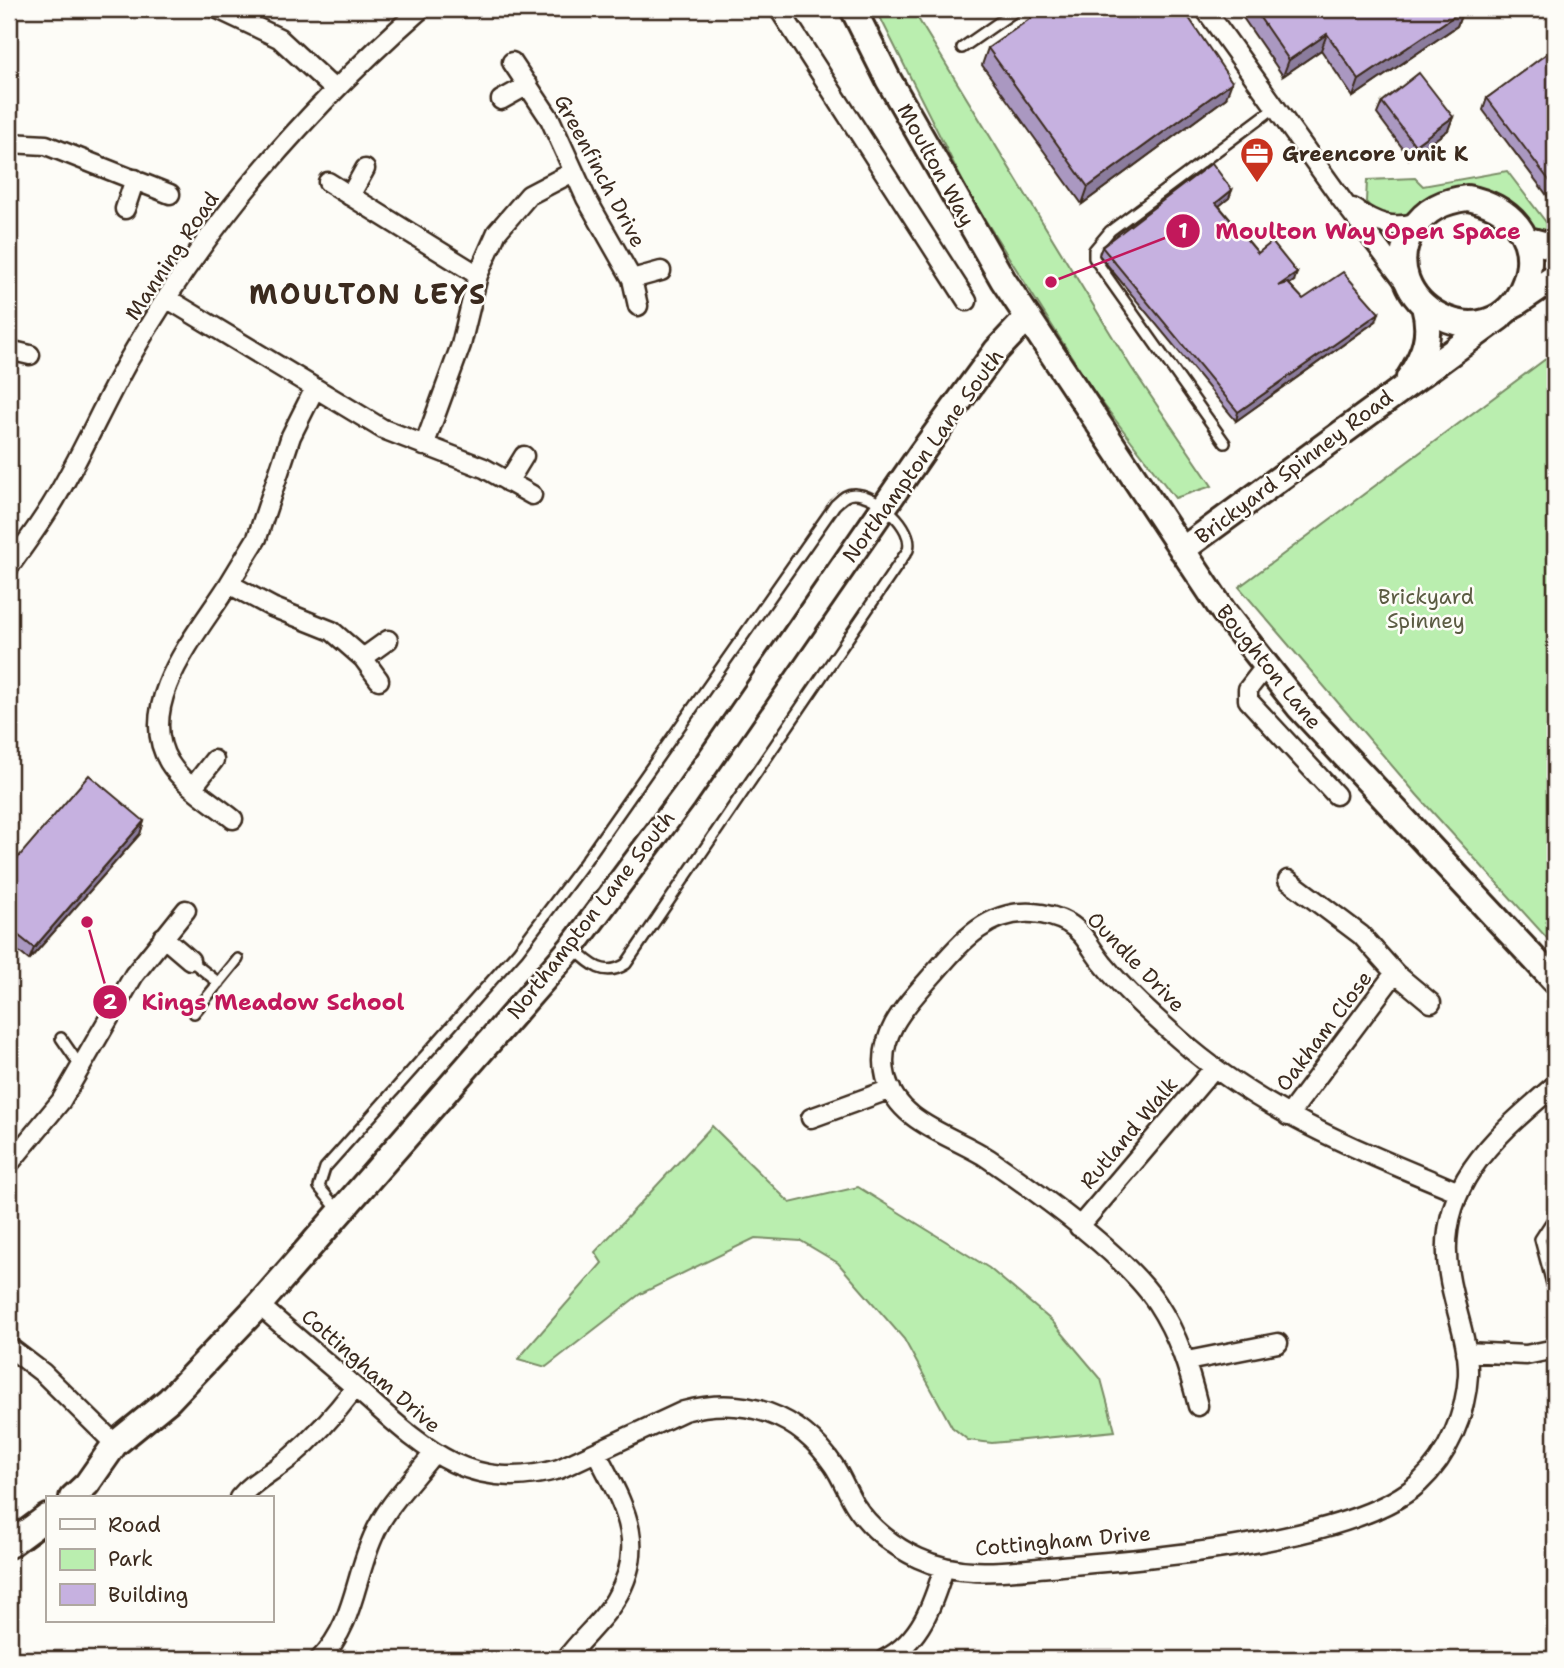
<svg xmlns="http://www.w3.org/2000/svg" width="1564" height="1668" viewBox="0 0 1564 1668" font-family="'Shantell Sans',sans-serif">
<style>
.green{fill:#baeeaf;stroke:#7a8c66;stroke-width:2}
.lines{fill:none;stroke-linecap:round;stroke-linejoin:round}
.lane-casing{stroke:#3b2a1e;stroke-width:14}
.street-casing{stroke:#3b2a1e;stroke-width:23}
.secondary-casing{stroke:#3b2a1e;stroke-width:30}
.lane{stroke:#fdfcf7;stroke-width:9}
.street{stroke:#fdfcf7;stroke-width:18}
.secondary{stroke:#fdfcf7;stroke-width:24}
.wall{fill:#aa98c1;stroke:#3b2a1e;stroke-width:2}
.shaded-wall{fill:#8b7c9d;stroke:#3b2a1e;stroke-width:2}
.building{fill:#c6b1e0;stroke:#3b2a1e;stroke-width:2}
.labels{text-anchor:middle;dominant-baseline:central;stroke-width:5;stroke-linejoin:round;paint-order:stroke}
.poi-label{font-size:21px;font-weight:bold;fill:#3b2a1e;stroke:#fdfcf7;text-anchor:start}
.street-label{font-size:21px;fill:#3b2a1e;stroke:#fdfcf7}
.park-label{font-size:21px;fill:#5b5b42;stroke:#fdfcf7}
.district-label{font-size:28px;font-weight:bold;letter-spacing:2px;fill:#3b2a1e;stroke:#fdfcf7}
.leader{fill:none;stroke:#c2185b;stroke-width:2.5}
.callout-dot{fill:#c2185b;stroke:#fdfcf7;stroke-width:2.5}
.mark-label{font-size:21px;text-anchor:middle;font-weight:bold;fill:#fff}
.callout-label{font-size:23px;text-anchor:middle;font-weight:bold;fill:#c2185b;stroke:#fdfcf7;stroke-width:5;stroke-linejoin:round;paint-order:stroke}
</style>
<rect width="100%" height="100%" fill="#fdfcf7"/>
<filter id="ink" filterUnits="userSpaceOnUse"><feTurbulence type="fractalNoise" baseFrequency=".0143" numOctaves="2"/><feDisplacementMap in="SourceGraphic" scale="14" xChannelSelector="R" yChannelSelector="G"/><feConvolveMatrix kernelMatrix="1 2 1 2 8 2 1 2 1" color-interpolation-filters="sRGB"/></filter>
<g filter="url(#ink)">
<path class="green" d="M876 9H918L914 12 1131 367 1212 486 1175 498 1094 392 970 196Z
M1507 171 1555 234V239L1539 233 1511 204 1412 219 1378 216 1366 202 1367 180 1415 178 1423 186Z
M1555 352V947L1418 796 1239 587Z
M712 1126 790 1203 858 1187 989 1268 1052 1321 1101 1379 1115 1431 992 1443 968 1440 952 1427 904 1339 838 1263 801 1241 755 1238 640 1294 546 1367 518 1359 602 1263 595 1252Z"/>
<g class="lines">
<g class="lane-casing">
<path id="lane" d="M962 48 1018 9
M1225 443 1094 258V250L1110 231 1277 106
M190 960 219 983
M194 1013 238 959
M61 1038 81 1067
M339 1211 319 1187 325 1168 518 951 582 866 835 505C841 500 845 494 854 494 876 494 915 527 908 550L626 964C604 978 590 964 573 948
M1555 1216 1540 1239 1555 1295"/>
</g>
<g class="street-casing">
<path id="street" d="M218 9 279 38 335 90
M779 9 967 301
M1205 9 1342 200 1407 285
M512 62 550 119 586 198 632 279 638 306
M501 100 528 85
M9 143 46 145 170 194
M328 182 478 275
M350 196 365 169
M1353 208C1375 223 1392 230 1418 222
M125 209 135 179
M632 279 661 271
M168 299 383 429 484 468 532 495
M9 350 30 355
M315 388 291 436 257 538 229 584 272 607 332 631 363 658 379 680
M424 446 461 345 478 275 497 232 529 195 573 172
M508 482 524 456
M9 567C23 547 38 527 51 506 80 459 101 409 128 361 204 227 306 110 421 9
M229 584C199 632 134 704 169 762 183 785 212 802 233 819
M363 658 388 640
M1265 667 1248 689V700L1336 795
M193 787 214 760
M1288 880 1361 935 1395 973 1431 1003
M163 937 190 960
M1288 1116 1395 973
M811 1118 891 1089
M9 1164 61 1101 134 975 186 910
M1079 1227 1214 1068
M259 1305C291 1333 325 1361 357 1389 420 1445 467 1495 559 1469L684 1411C744 1395 799 1414 834 1466 842 1478 847 1492 855 1505 869 1527 894 1547 918 1558 960 1578 1005 1571 1050 1567 1140 1559 1353 1544 1419 1483 1448 1456 1466 1414 1468 1375 1469 1341 1454 1308 1449 1275 1434 1186 1496 1136 1555 1085
M9 1347 43 1373 115 1444
M1466 1352 1526 1355 1555 1349
M1187 1361 1278 1343
M1198 1406C1189 1369 1178 1335 1157 1303 1126 1256 1037 1192 989 1159 953 1135 898 1124 886 1077 875 1033 911 1000 937 970 963 940 989 910 1033 913 1046 914 1057 917 1068 923 1085 933 1092 951 1104 965 1126 992 1153 1016 1179 1039 1261 1112 1360 1151 1459 1192
M239 1498C254 1480 273 1472 291 1457 316 1436 336 1413 355 1388
M320 1659C354 1624 354 1580 373 1537 386 1506 412 1481 433 1454
M566 1659C581 1638 602 1622 615 1600 650 1544 622 1503 596 1452
M885 1659C921 1641 933 1603 944 1568"/>
</g>
<g class="secondary-casing">
<path id="secondary" d="M853 9 888 79 1003 280 1223 611 1299 707 1555 981
M1467 198C1508 205 1541 237 1525 282 1492 371 1368 301 1413 229 1426 209 1444 201 1467 198Z
M1525 239 1555 247
M1515 304 1555 277
M1409 378C1425 353 1432 335 1424 306
M1182 550 1500 317
M72 1498 87 1484 115 1444 169 1400 259 1305 572 947 684 797 922 452 996 351 1027 318
M9 1545 47 1517"/>
</g>
<use href="#lane" class="lane"/>
<use href="#street" class="street"/>
<use href="#secondary" class="secondary"/>
</g>
<path class="wall" d="M1237 9H1462L1463 10 1457 26 1353 97 1321 50 1283 76Z
M988 48 1226 98 1082 204 982 65Z
M1555 52V206L1483 110 1487 98Z
M1382 102 1453 117 1448 130 1410 158 1377 114Z
M1232 190 1229 198 1219 206 1258 253 1294 281 1289 284 1303 299 1376 321 1236 421 1099 255 1102 247Z
M144 821 140 834 29 960 9 944V868Z"/>
<path class="shaded-wall" d="M1463 10 1457 26 1353 97 1359 80Z
M1327 34 1321 50 1283 76 1289 60Z
M1232 82 1226 98 1082 204 1088 187Z
M1453 117 1448 130 1410 158 1415 145Z
M1232 190 1229 198 1213 211 1216 203Z
M1297 273 1294 281 1275 294 1278 286Z
M1379 313 1376 321 1236 421 1238 412Z
M144 821 140 834 29 960 34 948Z"/>
<path class="building" d="M1044 9H1135L1136 10 1138 9H1183L1232 82 1088 187 988 48Z
M1254 9H1462L1463 10 1359 80 1327 34 1289 60Z
M1553 49 1555 52V188L1487 98Z
M1419 73 1453 117 1415 145 1382 102Z
M1212 163 1232 190 1216 203 1258 253 1272 242 1297 273 1278 286 1288 283 1303 299 1343 272 1379 313 1238 412 1102 247Z
M89 775 144 821 34 948 9 928V868Z"/>
</g>
<defs>
<g id="office-pin" transform="scale(1.75)"><path d="M0 17L-7.5 6A9.5 9.5 0 1 1 7.5 6Z" fill="#c8321e" stroke="#fdfcf7"/><path d="M-6-3h4V-5.5h4V-3h4V5H-6ZM-1-4.5V-3h2v-1.5ZM-6 0V1H6V0Z" fill="#fff"/></g>
</defs>
<g fill-rule="evenodd">
<use href="#office-pin" x="1257" y="154"/>
</g>
<g class="labels">
<g class="poi-label">
<text x="1282" y="154">Greencore unit K</text>
</g>
<g class="street-label">
<text transform="translate(936 165) rotate(61)">Moulton Way</text>
<text transform="translate(600 171) rotate(62)">Greenfinch Drive</text>
<text transform="translate(172 256) rotate(-56)">Manning Road</text>
<text transform="translate(923 456) rotate(-54)">Northampton Lane South</text>
<text transform="translate(1294 467) rotate(-37)">Brickyard Spinney Road</text>
<text transform="translate(1269 667) rotate(51)">Boughton Lane</text>
<text transform="translate(591 915) rotate(-52)">Northampton Lane South</text>
<text transform="translate(1136 962) rotate(46)">Oundle Drive</text>
<text transform="translate(1324 1031) rotate(-53)">Oakham Close</text>
<text transform="translate(1129 1133) rotate(-50)">Rutland Walk</text>
<text transform="translate(371 1371) rotate(41)">Cottingham Drive</text>
<text transform="translate(1063 1541) rotate(-5)">Cottingham Drive</text>
</g>
<g class="park-label">
<text x="1426" y="597">Brickyard<tspan x="1426" dy="24">Spinney</tspan></text>
</g>
<g class="district-label">
<text x="368" y="294">MOULTON LEYS</text>
</g>
</g>
<path class="leader" d="M1051 282L1183 231M87 922L110 1002"/>
<g class="callout-dot">
<circle cx="1051" cy="282" r="7"/>
<circle cx="87" cy="922" r="7"/>
<circle cx="1183" cy="231" r="18"/>
<circle cx="110" cy="1002" r="18"/>
</g>
<g class="mark-label">
<text x="1183" y="238">1</text>
<text x="110" y="1009">2</text>
</g>
<g class="callout-label">
<text x="1368" y="239">Moulton Way Open Space</text>
<text x="273" y="1010">Kings Meadow School</text>
</g>
<rect width="1564" height="1668" fill="none" stroke="#fdfcf7" stroke-width="35"/>
<rect x="18" y="18" width="1529" height="1633" fill="none" stroke="#3b2a1e" stroke-width="2.5" filter="url(#ink)"/>
<rect x="46" y="1496" width="228" height="126" fill="#fdfcf7" stroke="#afa8a0" stroke-width="2"/>
<rect x="60" y="1519" width="35" height="10" fill="#fdfcf7" stroke="#afa8a0" stroke-width="2"/>
<text x="108" y="1532" font-size="21" fill="#3b2a1e">Road</text>
<rect x="60" y="1549" width="35" height="21" fill="#baeeaf" stroke="#afa8a0" stroke-width="2"/>
<text x="108" y="1566" font-size="21" fill="#3b2a1e">Park</text>
<rect x="60" y="1584" width="35" height="21" fill="#c6b1e0" stroke="#afa8a0" stroke-width="2"/>
<text x="108" y="1602" font-size="21" fill="#3b2a1e">Building</text>
</svg>
